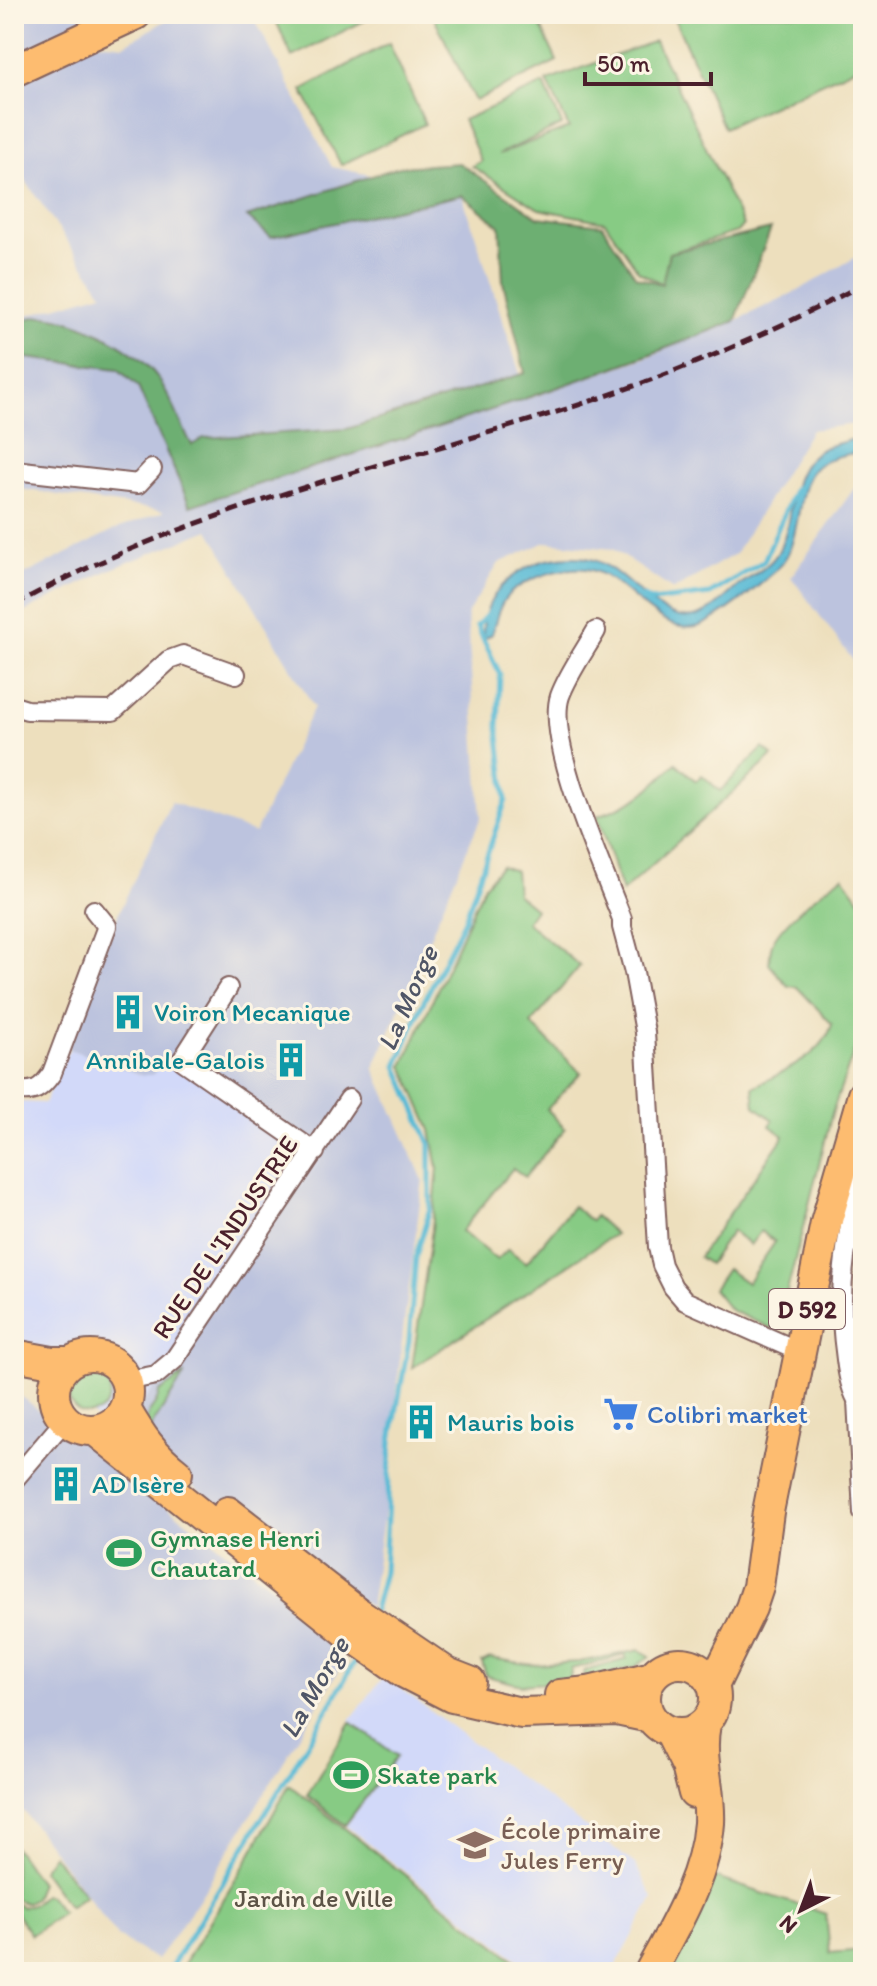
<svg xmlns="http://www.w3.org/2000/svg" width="877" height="1986" viewBox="0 0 877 1986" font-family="Itim,sans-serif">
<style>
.built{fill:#d2d9f9}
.industrial{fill:#bcc3de}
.green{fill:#87cb84;stroke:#687558;stroke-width:2}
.forest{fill:#6daf72;stroke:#5c674e;stroke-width:2}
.water{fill:#57bad5;stroke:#506c80;stroke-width:2}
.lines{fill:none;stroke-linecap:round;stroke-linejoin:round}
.stream{stroke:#57bad5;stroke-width:5}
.minor-casing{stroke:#83625e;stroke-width:22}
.primary-casing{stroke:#83625e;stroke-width:34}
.minor{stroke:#fff;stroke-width:18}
.primary{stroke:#fdbc70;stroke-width:30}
.rail{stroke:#4a1f2b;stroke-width:5;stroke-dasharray:12 6;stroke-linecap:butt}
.labels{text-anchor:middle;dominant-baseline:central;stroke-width:6;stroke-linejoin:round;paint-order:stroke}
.shield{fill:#fcf5e5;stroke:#7f5f63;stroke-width:2}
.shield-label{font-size:24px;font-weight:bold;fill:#4a1f2b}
.culture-label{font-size:26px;fill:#0d838f;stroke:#fcf5e5;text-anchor:start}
.street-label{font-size:26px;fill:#4a1f2b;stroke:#fcf5e5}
.shop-label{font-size:26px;fill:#366cbe;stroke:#fcf5e5;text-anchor:start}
.leisure-label{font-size:26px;fill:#27864d;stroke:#fcf5e5;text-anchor:start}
.education-label{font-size:26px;fill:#785e54;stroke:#fcf5e5;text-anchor:start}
.park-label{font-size:26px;fill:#5c5346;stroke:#fcf5e5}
.water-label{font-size:28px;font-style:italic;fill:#4f5566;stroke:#fcf5e5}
</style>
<rect width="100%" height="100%" fill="#fcf5e5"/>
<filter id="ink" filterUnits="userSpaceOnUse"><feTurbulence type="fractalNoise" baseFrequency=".0125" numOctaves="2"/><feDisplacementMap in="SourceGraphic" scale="16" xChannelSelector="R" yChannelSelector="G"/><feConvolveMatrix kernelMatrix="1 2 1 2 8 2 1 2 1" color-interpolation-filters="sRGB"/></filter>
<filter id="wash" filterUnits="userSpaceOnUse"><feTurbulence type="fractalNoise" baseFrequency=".006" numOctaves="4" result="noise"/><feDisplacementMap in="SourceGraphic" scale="32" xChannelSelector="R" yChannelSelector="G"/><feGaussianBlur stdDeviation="1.8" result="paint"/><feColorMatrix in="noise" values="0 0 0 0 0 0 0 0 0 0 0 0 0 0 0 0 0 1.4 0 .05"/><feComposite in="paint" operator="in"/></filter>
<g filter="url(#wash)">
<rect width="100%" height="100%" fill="#eddfbd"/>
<path class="built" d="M69 1049 142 1075H153L166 1054 320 1161 119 1436 14 1355V1102L44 1103Z
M384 1676 635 1864 653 1898 612 1972H534L346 1826 398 1756 350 1720Z"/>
<path class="industrial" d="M14 14H99L53 37 124 45 177 14H252L332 167 462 194 528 399 648 357 735 321 799 290 863 253V423L811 430 735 554 673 590 613 549 546 542 499 563 467 614 481 817 374 1068 423 1180 402 1339 385 1506 370 1607 119 1436 319 1161 167 1055 153 1075H142L69 1049 67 1044 119 912 171 802 255 833 314 707 209 530 109 570 14 617V580L112 531 165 511 14 488V319L103 293 14 164Z
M863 476V655L855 663 791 577Z
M14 1391 347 1643 337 1673 306 1725 198 1901 157 1960 118 1937 24 1812 14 1808Z"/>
<path class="green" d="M273 14H373L374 16 292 57Z
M432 14H535L557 61 475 101Z
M672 14H858L863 25V64L724 128Z
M655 41 743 225 737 232 669 253 663 284 639 272 605 222 539 209 472 166 481 161 463 120 544 84 562 125 499 154 569 128 547 81Z
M389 43 425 124 341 165 302 90Z
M763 748 773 756 622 892 597 816C636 803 647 793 676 763L696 781 702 775 720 791Z
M501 866 515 871 517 894 535 909 526 922 580 966 531 1024 581 1073 547 1109 565 1129 525 1177 513 1168 461 1231 497 1260 508 1249 526 1263 573 1206 591 1221 595 1216 615 1234 412 1368 432 1229 438 1168 431 1130 403 1066 484 886Z
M843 876 863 904V1026L832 1113 777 1331 730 1310 713 1289 727 1269 747 1283 775 1242 761 1231 750 1245 732 1231 709 1264 699 1257 784 1136 770 1126 773 1120 755 1106 753 1087C781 1073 824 1056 832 1024L797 987 788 986 769 964C770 958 770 950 772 944 779 924 824 889 843 876Z
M68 1393a21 21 0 1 1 42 0a21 21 0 1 1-42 0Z
M185 1374 149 1430C141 1409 158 1411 159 1392Z
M640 1650 650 1656 635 1667 582 1681 584 1671 627 1659 625 1655 571 1669 570 1681 521 1685 486 1676 482 1662 490 1658 533 1665 579 1662Z
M351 1722 397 1756 345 1825 307 1795Z
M289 1785 530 1972H179L247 1861Z
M14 1846 40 1883 34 1898 25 1903 14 1899Z
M53 1855 85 1895 69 1907 42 1870Z
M707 1875 826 1914 830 1953 863 1950V1972H657Z
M43 1895 49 1896 62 1912 31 1935 14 1910V1903L22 1907 35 1903Z"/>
<path class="forest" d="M459 163 538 217 602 225 636 277 662 284 669 253 771 229 735 321C557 394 373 447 190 506L138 387 118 369 26 358 14 323C24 320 35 315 45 316 81 320 136 348 158 378 172 398 180 424 192 445L204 438 347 429 525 373 503 282 500 226 462 195 271 237 247 217 399 167Z"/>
<path class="water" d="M857 438 863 440V452C847 454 824 457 813 470 798 487 799 536 786 557 776 575 716 622 696 627 655 635 622 573 586 569 573 567 550 572 538 577 504 591 501 600 492 634L484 639C481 623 487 606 496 593 508 577 532 562 552 559 564 557 582 556 594 560 627 570 660 628 698 616 712 611 726 597 737 587 751 576 770 567 778 552 797 518 783 470 822 449 832 444 846 442 857 438Z"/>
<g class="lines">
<path class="stream" d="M644 597 652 601 710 594 764 561 795 488
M374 1610 384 1572 391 1441 409 1341 416 1256 430 1208V1144L397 1066 421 1007 465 919 506 800 498 727 500 674 477 626 489 613
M168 1972 319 1725 359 1654"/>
</g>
</g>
<g filter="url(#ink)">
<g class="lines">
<g class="minor-casing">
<path id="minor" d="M14 470 138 484 152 469
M596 631C584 652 568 674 560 696 545 741 604 871 622 919V927L634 972 645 1032 658 1247 662 1265 673 1287 685 1301 798 1351
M14 706 27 710 113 711 169 660 183 655 236 674
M228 988 182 1060 315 1152
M14 1090C34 1094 41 1089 52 1073L107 926 94 910
M863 1165C848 1227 836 1287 845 1351 847 1369 849 1384 857 1400L863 1513
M126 1381 156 1375 174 1360 349 1099
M14 1480 65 1420"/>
</g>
<g class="primary-casing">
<path id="primary" d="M14 71 136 14
M14 1355 52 1362H69
M54 1393a37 37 0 1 1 74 0a37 37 0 1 1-74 0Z
M125 1409C140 1435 153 1455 177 1473
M95 1430 352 1636 405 1673 452 1697 521 1713 617 1710 650 1717
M228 1512 357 1612 447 1673 470 1682
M645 1698a35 35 0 1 1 70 0a35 35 0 1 1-70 0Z
M713 1686 751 1608 758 1587 768 1512 826 1223 863 1095
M560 1695 588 1692 652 1677
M670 1732 687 1766 694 1793
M650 1972C675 1926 705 1877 709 1823 711 1790 698 1757 705 1724"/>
</g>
<use href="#minor" class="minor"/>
<use href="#primary" class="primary"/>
<path class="rail" d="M14 605C179 514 365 471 544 416 655 382 761 339 863 284"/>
</g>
</g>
<defs>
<g id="building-bare" transform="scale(2.76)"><path d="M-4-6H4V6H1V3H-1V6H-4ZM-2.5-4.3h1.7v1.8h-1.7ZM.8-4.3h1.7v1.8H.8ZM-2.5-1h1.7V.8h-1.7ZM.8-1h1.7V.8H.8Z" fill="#0f9aa8" stroke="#fcf5e5" stroke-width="2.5" paint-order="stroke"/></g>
<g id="supermarket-bare" transform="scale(2.76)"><path d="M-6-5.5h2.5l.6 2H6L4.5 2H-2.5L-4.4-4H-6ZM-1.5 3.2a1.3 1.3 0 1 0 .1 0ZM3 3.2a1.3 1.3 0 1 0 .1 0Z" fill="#3f7fe0" stroke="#fcf5e5" stroke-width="2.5" paint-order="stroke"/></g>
<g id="stadium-bare" transform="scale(2.76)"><path d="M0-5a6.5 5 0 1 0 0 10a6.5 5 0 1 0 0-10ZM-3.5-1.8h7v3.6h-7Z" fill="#2e9e5b" stroke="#fcf5e5" stroke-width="2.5" paint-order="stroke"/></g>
<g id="school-bare" transform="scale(2.76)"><path d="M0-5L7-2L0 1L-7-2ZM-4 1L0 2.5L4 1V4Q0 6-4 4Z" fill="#8d6e63" stroke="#fcf5e5" stroke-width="2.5" paint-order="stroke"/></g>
</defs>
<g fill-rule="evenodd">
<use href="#building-bare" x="128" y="1012"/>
<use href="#building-bare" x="291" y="1060"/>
<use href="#supermarket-bare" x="621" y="1414"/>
<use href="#building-bare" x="421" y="1422"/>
<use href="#building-bare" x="66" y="1484"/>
<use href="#stadium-bare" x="124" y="1553"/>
<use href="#stadium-bare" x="351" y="1775"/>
<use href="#school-bare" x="475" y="1845"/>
</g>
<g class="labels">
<rect class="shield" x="769" y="1289" width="76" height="40" rx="6"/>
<g class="shield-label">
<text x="807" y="1309">D 592</text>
</g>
<g class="culture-label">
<text x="154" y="1012">Voiron Mecanique</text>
<text x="265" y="1060" text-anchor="end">Annibale-Galois</text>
<text x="447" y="1422">Mauris bois</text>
<text x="92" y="1484">AD Isère</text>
</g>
<g class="street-label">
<text transform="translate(225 1237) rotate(-56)">RUE DE L'INDUSTRIE</text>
</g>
<g class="shop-label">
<text x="647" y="1414">Colibri market</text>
</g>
<g class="leisure-label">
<text x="150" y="1538">Gymnase Henri<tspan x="150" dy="30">Chautard</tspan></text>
<text x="377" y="1775">Skate park</text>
</g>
<g class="education-label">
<text x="501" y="1830">École primaire<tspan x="501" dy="30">Jules Ferry</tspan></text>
</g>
<g class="park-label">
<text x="314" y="1898">Jardin de Ville</text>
</g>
<g class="water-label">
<text transform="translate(407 998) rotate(-66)">La Morge</text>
<text transform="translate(314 1687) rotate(-60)">La Morge</text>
</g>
</g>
<rect width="877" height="1986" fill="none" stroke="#fcf5e5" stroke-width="48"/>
<g transform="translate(801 1910) rotate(222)" stroke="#fcf5e5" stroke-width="6" paint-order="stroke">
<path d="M0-6L14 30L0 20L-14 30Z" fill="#4a1f2b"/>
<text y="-12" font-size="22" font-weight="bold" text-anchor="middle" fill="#4a1f2b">N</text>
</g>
<path d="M585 72v12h126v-12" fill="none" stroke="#4a1f2b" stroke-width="4"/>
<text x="597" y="72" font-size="24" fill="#4a1f2b" stroke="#fcf5e5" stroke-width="6" paint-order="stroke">50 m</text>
</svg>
